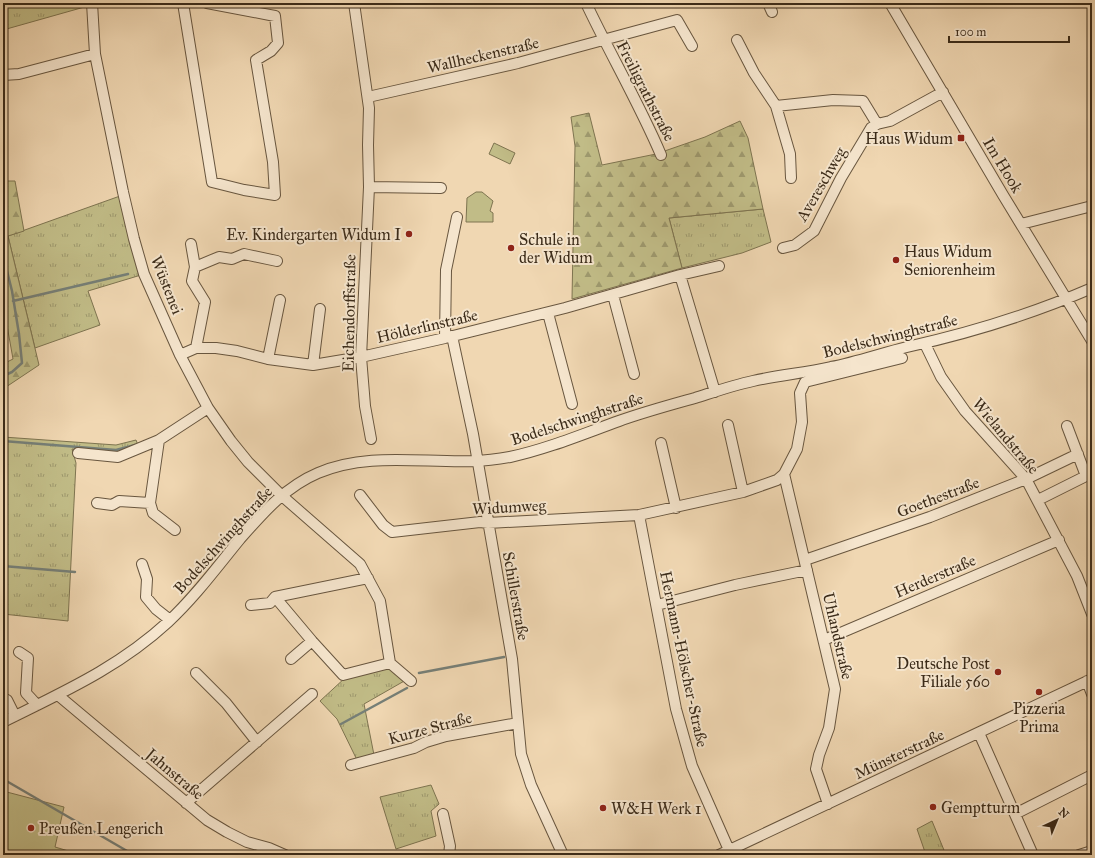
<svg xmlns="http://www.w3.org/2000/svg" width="1095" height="858" viewBox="0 0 1095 858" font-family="'IM FELL Great Primer',serif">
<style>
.grass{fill:url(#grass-tufts);stroke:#7e7450}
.forest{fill:url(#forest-firs);stroke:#7e7450}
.green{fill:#c1bc87;stroke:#7e7450}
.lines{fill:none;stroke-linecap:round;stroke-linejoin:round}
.stream{stroke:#767f77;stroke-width:2.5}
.minor-casing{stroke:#68563f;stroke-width:12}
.minor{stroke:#f5e5cd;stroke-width:10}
.poi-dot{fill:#8f2418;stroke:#f5e5cd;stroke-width:1.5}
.labels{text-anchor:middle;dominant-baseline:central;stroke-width:4;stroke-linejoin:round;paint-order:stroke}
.street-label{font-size:16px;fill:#3b2b19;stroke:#f5e5cd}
.poi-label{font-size:16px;fill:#3b2b19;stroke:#f5e5cd;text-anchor:start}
</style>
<defs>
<pattern id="grass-tufts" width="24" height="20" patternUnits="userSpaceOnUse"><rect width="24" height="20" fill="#c1bc87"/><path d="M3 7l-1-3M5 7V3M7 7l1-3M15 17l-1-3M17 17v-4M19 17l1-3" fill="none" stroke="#9e996e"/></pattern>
<pattern id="forest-firs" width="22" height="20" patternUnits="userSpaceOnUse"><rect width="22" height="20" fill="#c1bc87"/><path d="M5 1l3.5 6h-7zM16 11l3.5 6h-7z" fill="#9e996e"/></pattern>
</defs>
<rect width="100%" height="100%" fill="#f0d7b2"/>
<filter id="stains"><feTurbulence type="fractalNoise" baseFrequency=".005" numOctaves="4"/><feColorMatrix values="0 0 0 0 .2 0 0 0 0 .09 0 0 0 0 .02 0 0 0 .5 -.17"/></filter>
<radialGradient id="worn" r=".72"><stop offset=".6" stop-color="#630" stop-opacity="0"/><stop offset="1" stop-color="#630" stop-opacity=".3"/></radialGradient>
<path class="grass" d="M3 3H88V6L3 30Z
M120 196 141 275 88 291 100 325 35 348 8 236Z
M763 209 771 242 742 253 682 268 669 218Z
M3 437 116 445 136 440 138 445 118 453 72 449 76 463 68 621 3 614Z
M389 665 406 680 364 704 374 755 357 760 337 719 320 701 346 677Z
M431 785 439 804 431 811 436 836 396 849 380 797Z
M932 821 946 855H926L917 829Z"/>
<path class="forest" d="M589 113 602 165 656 154 705 137 740 121 748 138 763 209 669 218 682 268 572 299 575 146 571 117Z
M3 181H15L24 231 8 236 39 365 3 389V364L13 359 3 303Z"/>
<path class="green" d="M494 143 515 153 510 164 489 154Z
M476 192H482L493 201 490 211 493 213V222H466L467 198Z
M3 791 64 807 55 847 82 855H3Z"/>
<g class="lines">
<path class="stream" d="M3 255 12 291 19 334 22 363 12 372 3 376
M13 301 128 274
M3 441 116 450 135 445
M3 566 75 572
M419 673 504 657
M341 724 407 688
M3 779 134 855"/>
<g class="minor-casing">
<path id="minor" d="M92 3 95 54 123 192 134 239 144 274 180 355 208 408 231 441 248 462 281 495 360 564 380 601 390 663 411 681
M183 3 212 182 244 190 275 195 273 162 256 60 271 51 278 43 275 16 207 3
M354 3 369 108 368 145 369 187 361 357 365 406 371 439
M586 3C610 54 639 103 661 155
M768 3 772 12
M890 3 1003 195 1092 341
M737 40 754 73 776 106 833 100 863 101 877 124
M3 75 19 74 95 54
M368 97 518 63 677 20 692 46
M776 106 790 154 791 178
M369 187 441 188
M1021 224 1092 206
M191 244 195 267
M783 248 795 245 814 231 841 178 871 128 877 124 890 121 943 92
M680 275 715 392
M613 295 634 374
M548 313 572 404
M452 336 473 434 512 659 521 754 531 785 563 855
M445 338 446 270 457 217
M925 344 941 377 965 411 1026 479 1077 576 1092 614
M196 348 205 302 192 281 195 267 219 257 232 259 244 254 277 261
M180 355 196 348H216L237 351 268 359 313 365 361 357 445 338 565 308 680 275 719 266
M268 359 280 300
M313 365 320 309
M728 425 743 492
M661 443 676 508
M78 453 118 457 159 440
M784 474 835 689 829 728 819 755 816 769 828 804
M360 495 383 525 392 532 480 522 488 523 639 515 743 492 777 480 784 474 797 449 802 422 800 393 805 382 902 358
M1038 500 1086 476 1067 426
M97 503 112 505 119 501 150 503
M639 515 676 709 692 766 729 850
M175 530 153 513 150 503 159 440 208 408
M805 560 930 517 1026 479 1078 454
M142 564 147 579 146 597 156 609 170 620
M368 578 275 597 312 641 343 675 390 663
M251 605 270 603 275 597
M657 605 735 585 807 570
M824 640 1059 540
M19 652 28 658 26 693 37 705
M291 659 312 641
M196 673 226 703 257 742
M1087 681 1092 694
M59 696 207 820 227 832 247 842 269 848 285 855
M3 698 7 700 15 716
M3 722C63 692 118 668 168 622 195 597 217 567 240 539 263 513 285 487 318 473 378 447 447 470 510 457 547 449 583 434 619 421 644 412 670 405 695 398 714 392 734 385 753 381 779 375 805 373 831 367 857 362 882 353 907 347 970 333 1032 314 1092 288
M979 733 1033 855
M351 765 414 748 426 742 446 736 518 723
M186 803 312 694
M443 814 450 846 449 855
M1015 814 1092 775
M719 855 1092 679
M1079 855 1092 851"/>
</g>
<use href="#minor" class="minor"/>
</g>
<g class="poi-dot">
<rect x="957" y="134" width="8" height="8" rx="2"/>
<circle cx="409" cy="234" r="4"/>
<circle cx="511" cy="248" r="4"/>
<circle cx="896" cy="260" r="4"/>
<circle cx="998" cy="672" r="4"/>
<circle cx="1039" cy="692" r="4"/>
<circle cx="933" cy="807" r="4"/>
<circle cx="603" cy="808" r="4"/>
<circle cx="31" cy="828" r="4"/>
</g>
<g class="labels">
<g class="street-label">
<text transform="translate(483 55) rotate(-13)">Wallheckenstraße</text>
<text transform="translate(646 91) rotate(63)">Freiligrathstraße</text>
<text transform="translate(1003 165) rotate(59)">Im Hook</text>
<text transform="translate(821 184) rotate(-60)">Avereschweg</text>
<text transform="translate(167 285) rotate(68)">Wüstenei</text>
<text transform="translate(349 313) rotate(-89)">Eichendorffstraße</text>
<text transform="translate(427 326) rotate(-13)">Hölderlinstraße</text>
<text transform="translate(890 336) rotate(-14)">Bodelschwinghstraße</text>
<text transform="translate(577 419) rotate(-18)">Bodelschwinghstraße</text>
<text transform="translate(1006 436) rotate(50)">Wielandstraße</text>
<text transform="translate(938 497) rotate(-21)">Goethestraße</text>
<text transform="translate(509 507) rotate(-3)">Widumweg</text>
<text transform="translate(223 540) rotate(-48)">Bodelschwinghstraße</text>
<text transform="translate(935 576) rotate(-23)">Herderstraße</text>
<text transform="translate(516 596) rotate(80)">Schillerstraße</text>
<text transform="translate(838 636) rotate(77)">Uhlandstraße</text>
<text transform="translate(684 659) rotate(78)">Hermann-Hölscher-Straße</text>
<text transform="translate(430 728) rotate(-15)">Kurze Straße</text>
<text transform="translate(899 754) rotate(-25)">Münsterstraße</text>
<text transform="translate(175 774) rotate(40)">Jahnstraße</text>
</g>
<g class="poi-label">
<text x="953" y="138" text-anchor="end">Haus Widum</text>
<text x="401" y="234" text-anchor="end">Ev. Kindergarten Widum I</text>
<text x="519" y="239">Schule in<tspan x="519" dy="18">der Widum</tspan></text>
<text x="904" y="251">Haus Widum<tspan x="904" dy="18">Seniorenheim</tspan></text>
<text x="990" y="663" text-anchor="end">Deutsche Post<tspan x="990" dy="18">Filiale 560</tspan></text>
<text x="1039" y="708" text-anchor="middle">Pizzeria<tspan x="1039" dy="18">Prima</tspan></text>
<text x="941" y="807">Gemptturm</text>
<text x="611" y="808">W&amp;H Werk 1</text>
<text x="39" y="828">Preußen Lengerich</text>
</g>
</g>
<rect width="1095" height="858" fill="none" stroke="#f0d7b2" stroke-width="16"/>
<rect x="4" y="4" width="1087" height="850" fill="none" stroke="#3b2b19" stroke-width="2"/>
<rect x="8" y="8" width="1079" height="842" fill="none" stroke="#3b2b19"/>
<g transform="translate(1057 820) rotate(44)" stroke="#f5e5cd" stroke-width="3" paint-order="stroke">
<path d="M0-3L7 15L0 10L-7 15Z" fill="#3b2b19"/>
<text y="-6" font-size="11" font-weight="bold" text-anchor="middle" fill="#3b2b19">N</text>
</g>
<path d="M949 36v6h120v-6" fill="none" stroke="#3b2b19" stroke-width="2"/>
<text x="955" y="36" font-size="12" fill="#3b2b19" stroke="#f5e5cd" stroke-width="3" paint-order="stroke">100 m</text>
<rect width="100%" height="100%" filter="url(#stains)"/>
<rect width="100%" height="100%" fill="url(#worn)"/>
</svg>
